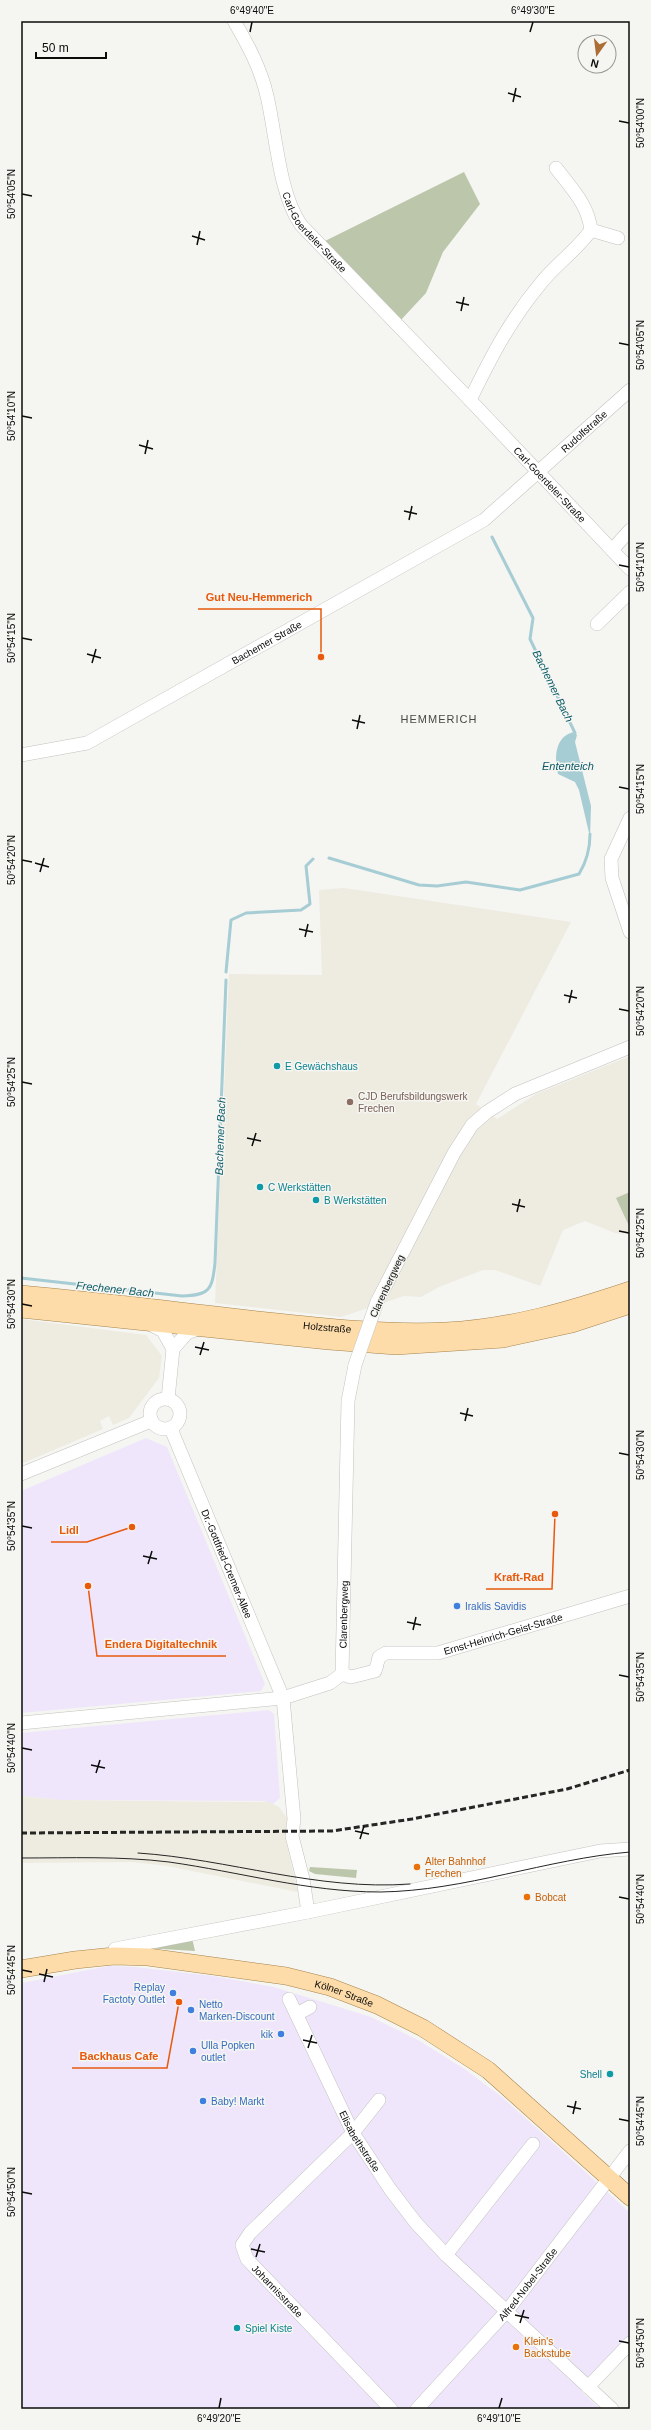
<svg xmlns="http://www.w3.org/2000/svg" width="651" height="2430" viewBox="0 0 651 2430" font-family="Helvetica,sans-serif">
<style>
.commercial{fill:#efe6fc}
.built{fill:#eeece1}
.green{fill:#bcc6ab}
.water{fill:#a6ccd4}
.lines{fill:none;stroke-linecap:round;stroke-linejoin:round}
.stream{stroke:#a6ccd4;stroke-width:3}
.minor-casing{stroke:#c3c2bf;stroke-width:14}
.major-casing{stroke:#a7844c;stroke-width:18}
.minor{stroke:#fff;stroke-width:13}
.major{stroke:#fddca9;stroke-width:17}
.tram{stroke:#262625;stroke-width:1}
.rail{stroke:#262625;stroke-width:3;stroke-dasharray:6 3;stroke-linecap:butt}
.minor-bridge-casing{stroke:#c3c2bf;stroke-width:14;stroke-linecap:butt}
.minor-bridge{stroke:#fff;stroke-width:13}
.ticks{fill:none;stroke:#0b0b0a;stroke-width:1.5}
.culture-dot{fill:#0f9aa8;stroke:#f5f5f2;stroke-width:1.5}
.education-dot{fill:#8d6e63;stroke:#f5f5f2;stroke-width:1.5}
.shop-dot{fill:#3f7fe0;stroke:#f5f5f2;stroke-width:1.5}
.food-dot{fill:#e8710a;stroke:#f5f5f2;stroke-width:1.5}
.labels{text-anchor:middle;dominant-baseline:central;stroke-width:3;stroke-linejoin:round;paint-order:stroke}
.street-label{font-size:10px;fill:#0b0b0a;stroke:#f5f5f2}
.culture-label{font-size:10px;fill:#0d838f;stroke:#f5f5f2;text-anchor:start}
.education-label{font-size:10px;fill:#785e54;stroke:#f5f5f2;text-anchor:start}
.shop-label{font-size:10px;fill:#366cbe;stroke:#f5f5f2;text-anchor:start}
.food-label{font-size:10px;fill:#c56008;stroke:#f5f5f2;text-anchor:start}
.water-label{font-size:11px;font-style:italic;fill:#0a5b67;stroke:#f5f5f2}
.neighbourhood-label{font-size:11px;letter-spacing:1px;fill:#484845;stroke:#f5f5f2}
.leader{fill:none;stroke:#e8590c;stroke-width:1.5}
.callout-dot{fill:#e8590c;stroke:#f5f5f2;stroke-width:1.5}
.callout-label{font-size:11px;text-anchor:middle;font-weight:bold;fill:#e8590c;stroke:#f5f5f2;stroke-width:3;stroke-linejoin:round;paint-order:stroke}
.neatline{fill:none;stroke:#0b0b0a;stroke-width:1.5}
.ticks-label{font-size:10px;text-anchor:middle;fill:#0b0b0a}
</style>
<rect width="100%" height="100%" fill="#f5f5f2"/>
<path class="commercial" d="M146 1438 167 1447 265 1684 261 1691 21 1713V1491Z
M269 1710 274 1714 280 1798 273 1804 264 1801 60 1800 21 1796V1733Z
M109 1966 135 1967 213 1976 274 1987 371 2017 418 2040 463 2068 502 2097 580 2167 630 2213V2339L581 2391 600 2409H21V1983Z"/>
<path class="built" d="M344 888 571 922 476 1104 497 1119 536 1094 630 1056V1234L615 1233 585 1221 563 1230 540 1286 495 1270H483L439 1287 421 1297 404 1296 341 1317 215 1303 229 974 322 975 319 890Z
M21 1319 146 1335 162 1356 159 1378 129 1418 113 1425 109 1416 100 1421 103 1429 21 1464Z
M21 1796 60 1800 269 1802 279 1807 287 1818 285 1838 298 1892 167 1866 132 1862 21 1863Z"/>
<path class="green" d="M464 172 480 204 443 252 426 293 400 321 323 242Z
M630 1192V1228L616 1198Z
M310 1867 357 1870 356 1878 315 1874 309 1871Z
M192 1938 195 1951 145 1948Z"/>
<path class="water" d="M574 732 577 735 575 742 591 806 590 837 579 790 575 782 558 774C554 758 555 736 574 732Z"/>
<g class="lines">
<path class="stream" d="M492 537 533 618 530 639 575 733 573 736
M329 858 419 885 437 886 466 882 520 890 579 874C587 861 590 849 590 834
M226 972 231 920 246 913 301 910 310 904 306 866 313 859
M21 1278 182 1296C210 1295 212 1290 215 1263L226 980"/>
<g class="minor-casing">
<g id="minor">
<path id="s1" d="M234 21C248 45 261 69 267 96 276 134 279 194 301 225L470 400 630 569"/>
<path d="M591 230 618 238"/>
<path d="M470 400C491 357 510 320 541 283 556 264 577 250 591 230 588 204 571 188 556 168"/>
<path d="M612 550 630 530"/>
<path d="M597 624 630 592"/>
<path id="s2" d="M21 755 87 743 484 520 630 390"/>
<path d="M630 818 611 859 612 878 630 932"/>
<path d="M377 1302 454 1153 472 1125 487 1112 515 1094 630 1047"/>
<path d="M150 1324 163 1331 173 1349 168 1399"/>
<path d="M173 1349 187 1333 201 1328"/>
<circle cx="165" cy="1414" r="15"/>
<path id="s3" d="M171 1429 283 1698 294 1819 292 1836 303 1879 308 1912"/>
<path d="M21 1474 151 1421"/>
<path id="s4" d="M378 1661 379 1657 386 1653H438L630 1596"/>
<path d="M342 1674 351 1677 375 1671 377 1665"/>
<path id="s5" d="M21 1723 283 1698 330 1683 342 1674 348 1401 355 1365"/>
<path d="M115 1949 308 1912 600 1851 630 1849"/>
<path id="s6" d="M289 1999 353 2133 390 2189 416 2223 446 2255 612 2409"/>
<path d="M297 2014 310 2007"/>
<path id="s7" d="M379 2100 353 2133 250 2233 242 2245 247 2259 391 2409"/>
<path d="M446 2255 533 2144"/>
<path d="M588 2387 630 2343"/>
<path id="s8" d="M417 2409 507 2311 630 2151"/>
</g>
</g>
<g class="major-casing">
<g id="major">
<path id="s9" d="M21 1294C97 1301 173 1310 249 1319 314 1326 381 1334 446 1331 510 1328 570 1310 630 1290"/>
<path d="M21 1309 329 1341 396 1346 503 1339 572 1324 630 1305"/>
<path id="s10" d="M21 1969 75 1960 114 1956 148 1957 286 1976 330 1987 377 2005 423 2028 488 2070 630 2197"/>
</g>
</g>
<use href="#minor" class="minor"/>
<use href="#major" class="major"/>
<path class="tram" d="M138 1853C229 1859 317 1891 410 1884
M21 1858C70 1858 120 1856 169 1862 240 1872 308 1892 380 1892 465 1891 546 1859 630 1852"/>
<path class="rail" d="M21 1833 332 1831 412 1819 567 1789 630 1770"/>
<g class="minor-bridge-casing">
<path id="minor-bridge" d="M355 1365 377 1302"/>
</g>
<use href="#minor-bridge" class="minor-bridge"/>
</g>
<path class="ticks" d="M250 32 252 22M530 32 533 22M508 93 521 97M513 102 516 88M619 121 629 123M22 194 32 196M192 236 205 240M197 245 200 231M456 302 469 305M461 311 464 297M619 343 629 345M22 416 32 418M139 445 153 449M145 454 148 440M404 511 417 514M409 520 412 506M619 565 629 567M22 638 32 640M87 654 101 658M92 663 96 649M352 720 365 723M357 729 360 715M619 787 629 789M22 860 32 862M35 863 49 867M40 872 44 858M299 929 313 932M305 937 308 924M564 995 577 998M569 1003 572 990M619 1009 629 1011M22 1082 32 1084M247 1138 261 1141M252 1146 256 1133M512 1204 525 1207M517 1212 520 1199M619 1231 629 1233M22 1304 32 1306M195 1347 209 1350M200 1355 204 1342M460 1413 473 1416M465 1421 468 1408M619 1453 629 1455M22 1526 32 1528M143 1556 157 1559M148 1564 152 1551M407 1622 421 1625M413 1630 416 1617M619 1675 629 1677M22 1748 32 1750M91 1765 105 1768M96 1773 100 1760M355 1831 369 1834M360 1839 364 1826M619 1897 629 1899M22 1970 32 1972M39 1974 53 1977M44 1982 47 1969M303 2040 317 2043M308 2048 312 2035M567 2106 581 2109M573 2114 576 2101M619 2119 629 2121M22 2192 32 2194M251 2249 265 2252M256 2257 260 2244M515 2315 529 2318M520 2323 524 2310M619 2341 629 2343M219 2408 221 2398M499 2408 502 2398"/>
<g class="culture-dot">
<circle cx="277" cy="1066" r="4"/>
<circle cx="260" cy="1187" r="4"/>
<circle cx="316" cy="1200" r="4"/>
<circle cx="610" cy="2074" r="4"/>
<circle cx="237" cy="2328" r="4"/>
</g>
<circle class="education-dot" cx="350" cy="1102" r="4"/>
<g class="shop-dot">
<circle cx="457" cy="1606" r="4"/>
<circle cx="173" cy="1993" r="4"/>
<circle cx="191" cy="2010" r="4"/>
<circle cx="281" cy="2034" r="4"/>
<circle cx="193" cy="2051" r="4"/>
<circle cx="203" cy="2101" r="4"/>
</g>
<g class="food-dot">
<circle cx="417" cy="1867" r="4"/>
<circle cx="527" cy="1897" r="4"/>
<circle cx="516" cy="2347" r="4"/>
</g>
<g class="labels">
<g class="street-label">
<text stroke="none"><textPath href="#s1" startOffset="230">Carl-Goerdeler-Straße</textPath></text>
<text stroke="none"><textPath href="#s2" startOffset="656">Rudolfstraße</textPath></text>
<text stroke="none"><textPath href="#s1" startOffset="576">Carl-Goerdeler-Straße</textPath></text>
<text stroke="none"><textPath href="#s2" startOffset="273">Bachemer Straße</textPath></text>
<text transform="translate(387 1286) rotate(-65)">Clarenbergweg</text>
<text stroke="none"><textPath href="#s9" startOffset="308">Holzstraße</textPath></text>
<text stroke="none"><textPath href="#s3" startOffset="146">Dr.-Gottfried-Cremer-Allee</textPath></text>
<text stroke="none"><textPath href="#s5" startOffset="387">Clarenbergweg</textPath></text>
<text stroke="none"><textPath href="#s4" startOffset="132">Ernst-Heinrich-Geist-Straße</textPath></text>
<text stroke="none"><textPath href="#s10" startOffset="328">Kölner Straße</textPath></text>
<text stroke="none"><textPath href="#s6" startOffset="159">Elisabethstraße</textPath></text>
<text stroke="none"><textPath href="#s8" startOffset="167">Alfred-Nobel-Straße</textPath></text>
<text stroke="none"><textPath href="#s7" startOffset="259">Johannisstraße</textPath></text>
</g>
<g class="culture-label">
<text x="285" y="1066">E Gewächshaus</text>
<text x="268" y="1187">C Werkstätten</text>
<text x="324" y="1200">B Werkstätten</text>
<text x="602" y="2074" text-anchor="end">Shell</text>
<text x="245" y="2328">Spiel Kiste</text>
</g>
<g class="education-label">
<text x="358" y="1096">CJD Berufsbildungswerk<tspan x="358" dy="12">Frechen</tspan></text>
</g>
<g class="shop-label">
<text x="465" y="1606">Iraklis Savidis</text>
<text x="165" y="1987" text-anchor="end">Replay<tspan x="165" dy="12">Factoty Outlet</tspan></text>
<text x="199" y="2004">Netto<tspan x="199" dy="12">Marken-Discount</tspan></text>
<text x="273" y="2034" text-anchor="end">kik</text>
<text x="201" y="2045">Ulla Popken<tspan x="201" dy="12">outlet</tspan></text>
<text x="211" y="2101">Baby! Markt</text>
</g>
<g class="food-label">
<text x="425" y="1861">Alter Bahnhof<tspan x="425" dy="12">Frechen</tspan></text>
<text x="535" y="1897">Bobcat</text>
<text x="524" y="2341">Klein's<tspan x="524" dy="12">Backstube</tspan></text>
</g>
<g class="water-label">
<text transform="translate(553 686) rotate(64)">Bachemer Bach</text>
<text x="568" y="766">Ententeich</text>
<text transform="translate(220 1136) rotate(-88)">Bachemer Bach</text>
<text transform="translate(115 1289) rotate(6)">Frechener Bach</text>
</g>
<g class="neighbourhood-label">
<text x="439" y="719">HEMMERICH</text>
</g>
</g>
<path class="leader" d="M321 657L321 609H198M132 1527L87 1542H51M555 1514L552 1589H486M88 1586L97 1656H226M179 2002L167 2068H72"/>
<g class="callout-dot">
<circle cx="321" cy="657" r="4"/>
<circle cx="132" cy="1527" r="4"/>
<circle cx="555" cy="1514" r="4"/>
<circle cx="88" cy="1586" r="4"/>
<circle cx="179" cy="2002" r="4"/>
</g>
<g class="callout-label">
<text x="259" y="601">Gut Neu-Hemmerich</text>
<text x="69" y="1534">Lidl</text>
<text x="519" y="1581">Kraft-Rad</text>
<text x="161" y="1648">Endera Digitaltechnik</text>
<text x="119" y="2060">Backhaus Cafe</text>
</g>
<rect width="651" height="2430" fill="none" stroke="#f5f5f2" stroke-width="44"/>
<g transform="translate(597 54) rotate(194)"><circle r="19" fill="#f5f5f2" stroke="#979795"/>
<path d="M0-3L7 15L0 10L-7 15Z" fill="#ac6e34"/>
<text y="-6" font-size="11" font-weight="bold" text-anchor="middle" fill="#0b0b0a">N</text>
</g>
<path d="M36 52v6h70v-6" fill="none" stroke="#0b0b0a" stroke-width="2"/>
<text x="42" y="52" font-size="12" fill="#0b0b0a" stroke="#f5f5f2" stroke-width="3" paint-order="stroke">50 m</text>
<rect x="22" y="22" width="607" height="2386" class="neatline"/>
<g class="ticks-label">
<text x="252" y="14">6°49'40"E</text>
<text x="533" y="14">6°49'30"E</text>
<text transform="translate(640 123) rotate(-90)" y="4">50°54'00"N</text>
<text transform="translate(11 194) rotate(-90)" y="4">50°54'05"N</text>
<text transform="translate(640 345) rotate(-90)" y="4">50°54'05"N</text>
<text transform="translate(11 416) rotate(-90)" y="4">50°54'10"N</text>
<text transform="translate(640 567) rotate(-90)" y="4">50°54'10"N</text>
<text transform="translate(11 638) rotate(-90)" y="4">50°54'15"N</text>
<text transform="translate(640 789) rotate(-90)" y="4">50°54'15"N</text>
<text transform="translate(11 860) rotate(-90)" y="4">50°54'20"N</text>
<text transform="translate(640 1011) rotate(-90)" y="4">50°54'20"N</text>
<text transform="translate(11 1082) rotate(-90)" y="4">50°54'25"N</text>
<text transform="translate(640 1233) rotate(-90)" y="4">50°54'25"N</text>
<text transform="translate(11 1304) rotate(-90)" y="4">50°54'30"N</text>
<text transform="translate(640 1455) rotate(-90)" y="4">50°54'30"N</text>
<text transform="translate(11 1526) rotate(-90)" y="4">50°54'35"N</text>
<text transform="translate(640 1677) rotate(-90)" y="4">50°54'35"N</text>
<text transform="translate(11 1748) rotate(-90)" y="4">50°54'40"N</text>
<text transform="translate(640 1899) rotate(-90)" y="4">50°54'40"N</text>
<text transform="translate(11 1970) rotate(-90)" y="4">50°54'45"N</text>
<text transform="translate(640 2121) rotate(-90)" y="4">50°54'45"N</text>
<text transform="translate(11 2192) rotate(-90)" y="4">50°54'50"N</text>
<text transform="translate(640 2343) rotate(-90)" y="4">50°54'50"N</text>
<text x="219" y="2422">6°49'20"E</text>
<text x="499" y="2422">6°49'10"E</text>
</g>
</svg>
